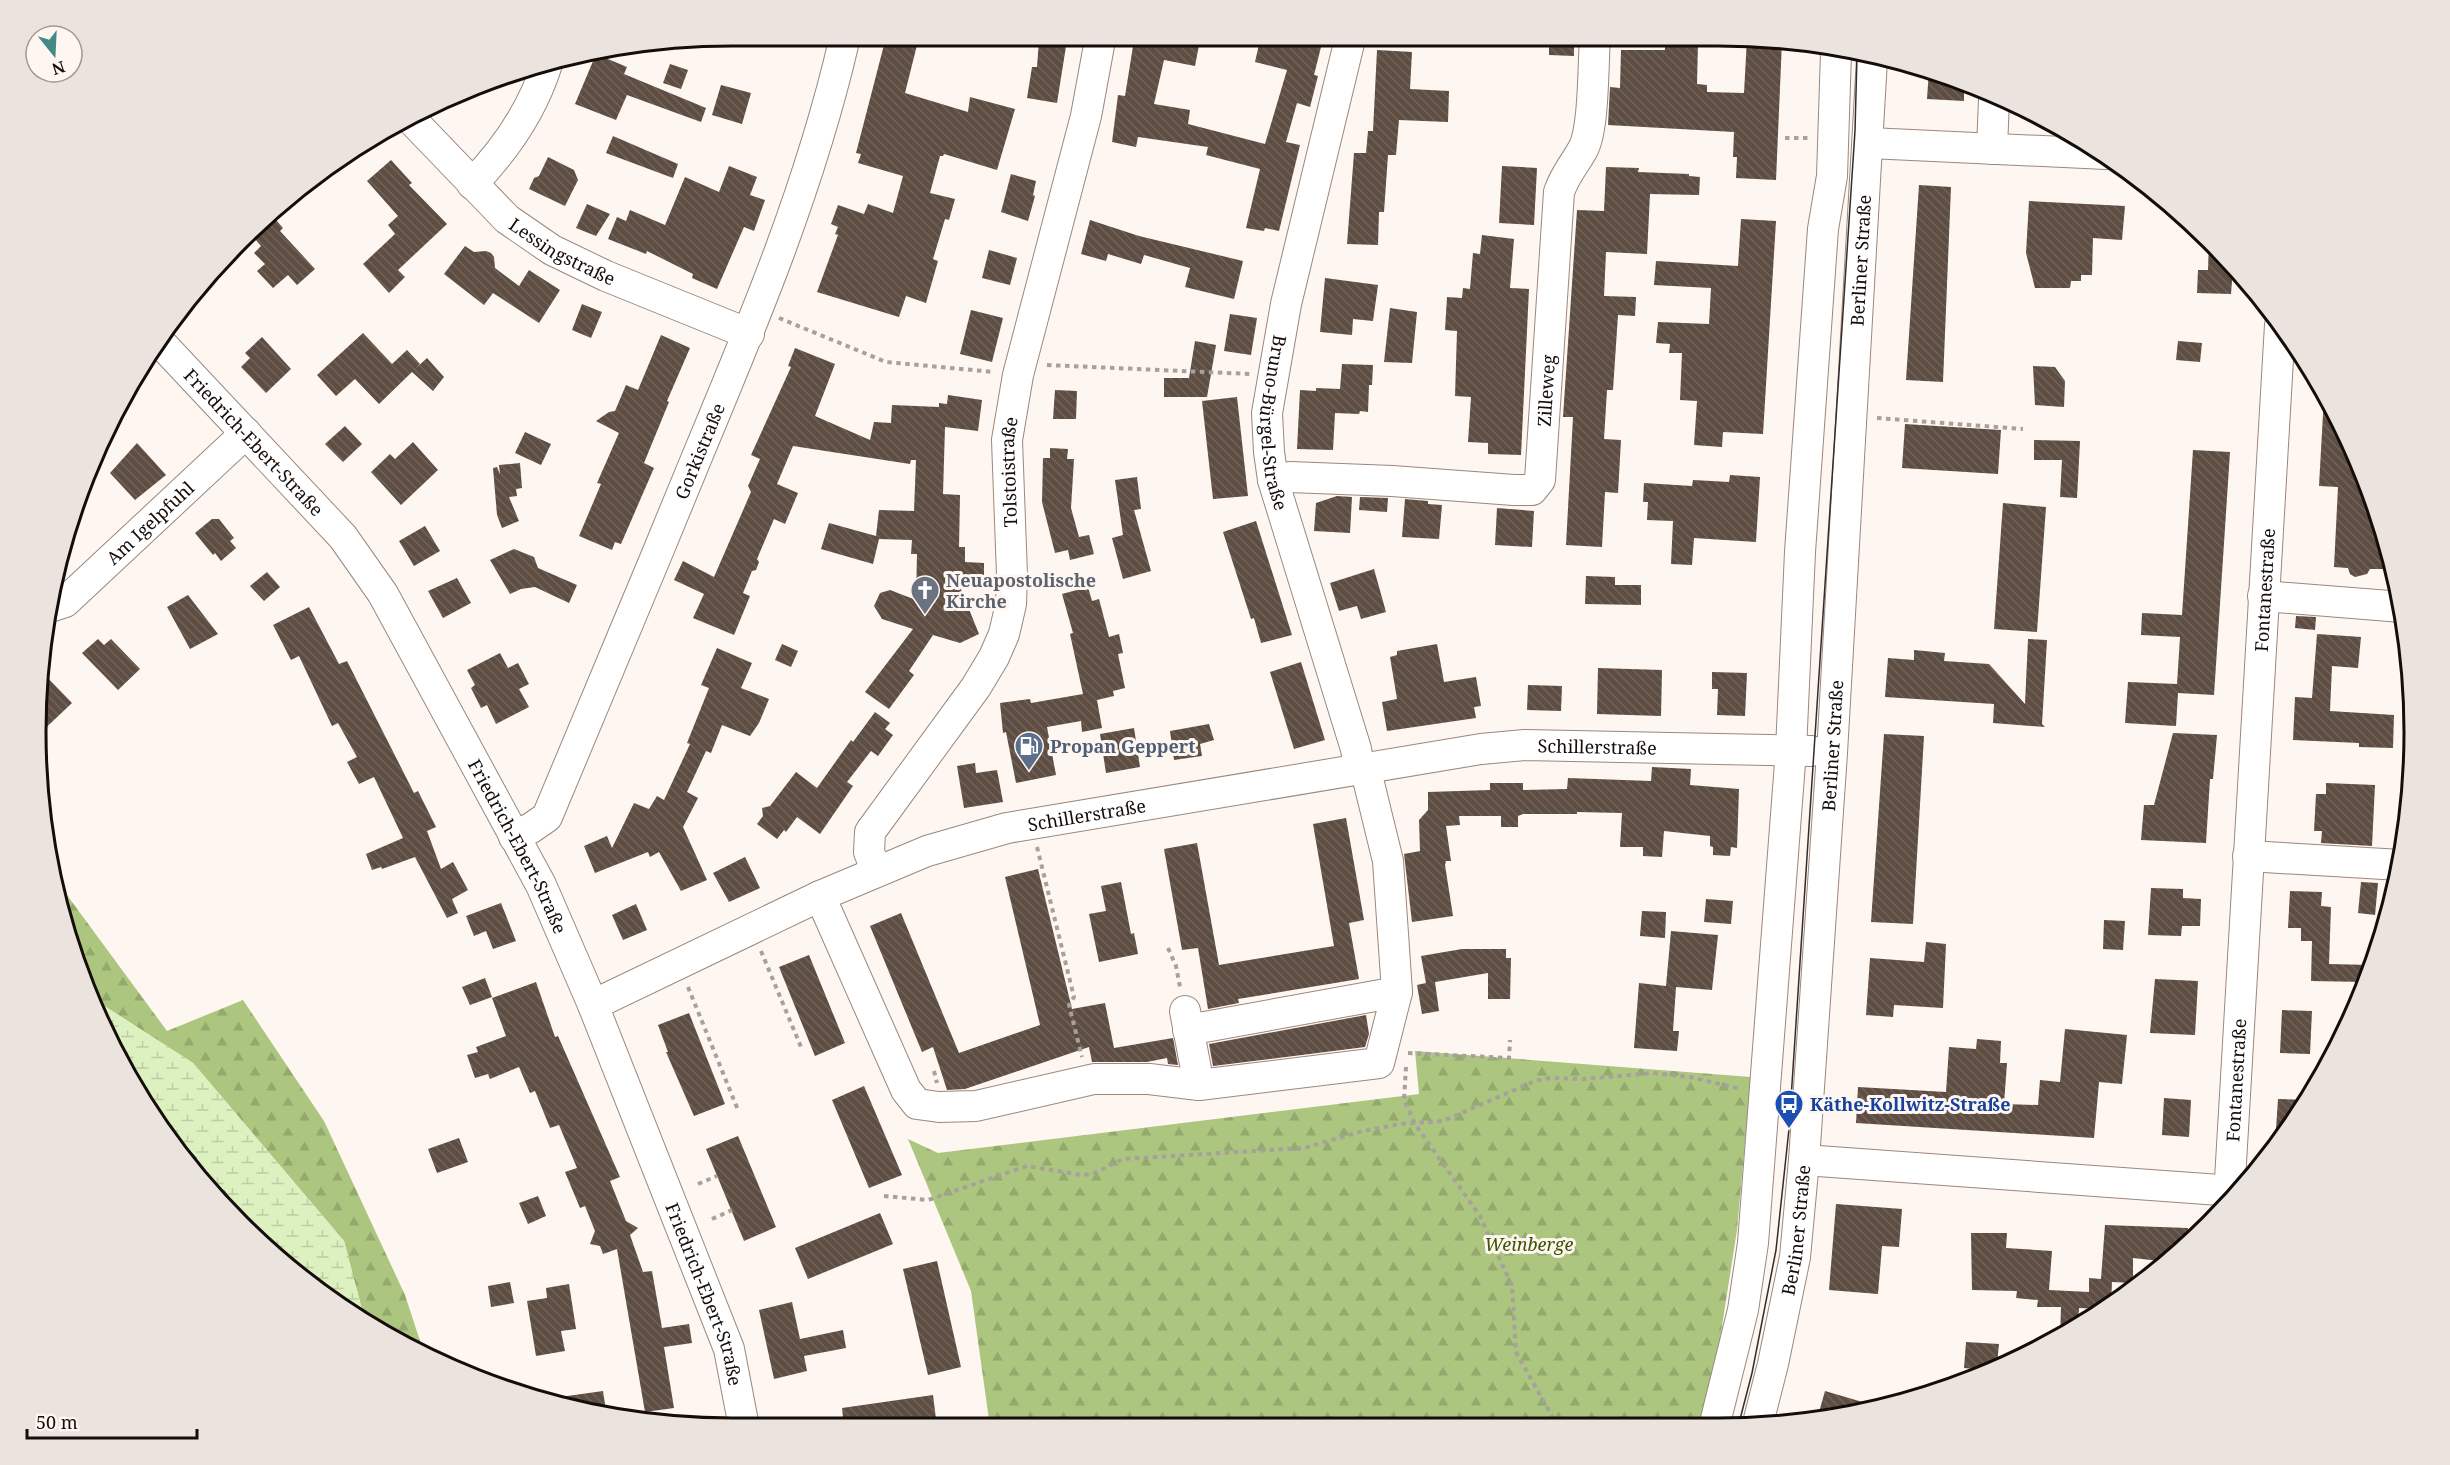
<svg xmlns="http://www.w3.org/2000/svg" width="2450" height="1465" viewBox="0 0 2450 1465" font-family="'Noto Serif',serif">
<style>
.forest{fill:url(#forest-firs)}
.wetland{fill:url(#wetland-marsh)}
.water{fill:url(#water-ripples);stroke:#438b8e;stroke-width:1.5}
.building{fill:url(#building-back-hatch)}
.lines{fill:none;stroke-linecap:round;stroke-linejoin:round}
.minor-casing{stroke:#9a887c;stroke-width:32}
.path{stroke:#a8a09c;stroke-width:4;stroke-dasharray:4.5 4.5;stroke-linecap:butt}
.minor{stroke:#fff;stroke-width:30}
.tram{stroke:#332c28;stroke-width:1.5}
.labels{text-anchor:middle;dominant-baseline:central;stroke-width:6;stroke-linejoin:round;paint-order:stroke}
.street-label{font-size:18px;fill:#140d09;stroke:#fef6f1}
.worship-label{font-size:18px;font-weight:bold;fill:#5b616d;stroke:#fef6f1;text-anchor:start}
.service-label{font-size:18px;font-weight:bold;fill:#4e5e75;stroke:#fef6f1;text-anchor:start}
.transit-label{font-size:18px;font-weight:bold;fill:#164399;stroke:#fef6f1;text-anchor:start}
.park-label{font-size:18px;font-style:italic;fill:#3f5403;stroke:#fef6f1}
.rim{fill:none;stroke:#140d09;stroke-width:3}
</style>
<defs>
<pattern id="forest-firs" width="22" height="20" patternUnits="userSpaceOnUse" patternTransform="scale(1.5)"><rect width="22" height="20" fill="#acc680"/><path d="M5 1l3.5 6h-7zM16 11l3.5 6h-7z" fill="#93a96d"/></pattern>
<pattern id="wetland-marsh" width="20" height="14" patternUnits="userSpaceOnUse" patternTransform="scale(1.5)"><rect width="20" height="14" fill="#ddf0c0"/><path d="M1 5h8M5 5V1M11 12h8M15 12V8" fill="none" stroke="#bdcda4"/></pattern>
<pattern id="water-ripples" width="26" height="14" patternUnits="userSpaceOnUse" patternTransform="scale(1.5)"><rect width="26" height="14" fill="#57c1c7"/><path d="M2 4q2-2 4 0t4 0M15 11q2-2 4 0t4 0" fill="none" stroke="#4ba5aa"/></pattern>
<pattern id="building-back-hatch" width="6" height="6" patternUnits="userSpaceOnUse" patternTransform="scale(1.5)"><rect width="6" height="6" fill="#5e4d42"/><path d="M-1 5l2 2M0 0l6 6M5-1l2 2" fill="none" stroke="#706259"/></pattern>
</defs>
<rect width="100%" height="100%" fill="#fef6f1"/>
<path class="forest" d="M50 872 167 1031 243 1000 324 1121 405 1295 423 1350 365 1321 344 1241 193 1063 92 998 73 957Z
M1415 1051 1751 1077 1737 1230 1719 1345 1699 1427H990L971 1291 908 1139 938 1153 1419 1094Z"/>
<path class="wetland" d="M92 998 193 1063 344 1241 365 1321 345 1311 240 1225 234 1218 235 1206 224 1192 204 1184 201 1180 196 1158 151 1113 129 1080Z"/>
<path class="water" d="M151 1113 196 1158 201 1180 180 1156Z
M204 1184 224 1191 235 1206 234 1218Z"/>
<path class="building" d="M1549 38H1574V56L1549 55Z
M1747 38H1763L1782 41 1776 180 1736 178 1737 157H1733L1734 132 1608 125 1610 87 1620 88 1621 50H1665V43H1698L1697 84 1707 85V92L1744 93Z
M1323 39 1314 75 1318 76 1310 107 1297 103 1286 142 1300 145 1279 231 1265 228 1264 231 1246 228 1260 169 1206 155 1208 147 1138 137 1136 147 1112 142 1118 95 1125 96 1134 40H1167L1199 45 1195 66 1164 60 1154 104 1190 110 1188 124 1265 144 1287 70 1255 62 1260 40Z
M1039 40H1067L1057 103 1027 98 1032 67H1037Z
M885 41H918L905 93 968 112 970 97 1015 109 997 170 944 154 943 156H940L930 193 955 199 949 220 945 219 933 259 938 261 926 303 906 296 899 317 817 292 838 235 835 234 838 227 831 224 838 205 864 214 868 204 893 213 903 176 858 163 861 154 856 153Z
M1377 50 1412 52 1410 89 1449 91 1448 122 1399 120 1396 155H1388L1384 212H1379L1378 245 1347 244 1354 153H1366L1368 131H1373Z
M596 54 627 67 624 74 706 108 701 122 627 95 616 120 575 104Z
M670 64 688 70 681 89 663 83Z
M1929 70 1942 73 1964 84V101L1927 99Z
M721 85 751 93 742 124 712 115Z
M613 136 678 164 673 178 606 153Z
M548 157 574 170 578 180 565 206 529 189 534 178 539 176Z
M391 160 412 183 409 185 447 224 398 270 405 277 389 293 363 264 395 234 388 225 398 216 367 181Z
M729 166 757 177 750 195 765 200 754 231 744 227 717 289 692 278 693 274 647 251 646 254 608 239 617 217 626 221 630 210 665 225 685 177 719 192Z
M1502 166 1537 168 1534 225 1499 223Z
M1606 167 1639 168 1638 172 1689 174V176L1700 177 1699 195 1650 194 1647 254 1606 252 1604 296 1636 297 1635 316 1618 315 1613 390H1607L1604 439 1621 440 1618 493 1605 492 1602 547 1566 545 1573 417H1563L1577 210 1604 211Z
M1011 174 1036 181 1033 195 1035 196 1028 221 1001 212Z
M1919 185 1951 187 1943 382 1906 380Z
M2029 201 2125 206 2122 240 2093 238 2092 275H2081V281H2071L2070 288H2035L2026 253Z
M587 204 610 214 596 236 576 228Z
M270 213 283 228 280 231 315 269 297 285 288 275 273 288 257 271 265 264 254 253 261 246 249 232Z
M1741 219 1776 221 1763 434 1723 432 1722 447 1694 445 1697 401 1680 400 1682 353H1669L1670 344 1656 343 1658 322 1709 324 1711 288 1654 285 1656 261 1738 266Z
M1090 220 1139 236 1243 261 1234 299 1185 287 1190 268 1144 255 1141 264 1108 254 1106 261 1081 254Z
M1482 235 1514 239 1510 288 1529 289 1521 455 1488 454V443L1468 442 1471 397 1455 396 1457 331 1445 330 1447 297 1462 298 1463 288 1470 289 1473 253 1480 254Z
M2209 240 2233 268 2231 294 2197 293 2198 270H2208Z
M465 246 474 252 486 251 491 253 494 257 495 268 519 286 529 270 560 290 539 323 493 293 484 305 444 274Z
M989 250 1017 258 1010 285 982 278Z
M1325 278 1378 285 1373 321 1353 319 1352 335 1320 332Z
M582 304 602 312 591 338 572 330Z
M1390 308 1417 312 1412 363 1384 362Z
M971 310 1003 318 992 362 960 354Z
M1230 314 1257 318 1251 355 1224 351Z
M363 333 392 364 407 350 420 364 414 370 427 358 444 377 433 391 412 372 379 404 355 379 336 396 317 375Z
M661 335 690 348 667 401 669 402 644 463 654 468 621 544 615 542 612 550 579 536 601 484 597 483 619 433 596 421 609 412 615 411 626 385 638 390Z
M262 337 291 369 266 393 241 367 250 358 245 353Z
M1195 341 1216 345 1207 397H1164V378H1189Z
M2178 341 2202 343 2200 362 2176 360Z
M795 348 835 364 815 416 870 440 874 422 891 423 892 405 939 407V403L947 404 948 395 982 400 978 431 945 427 943 494 960 495 959 547H965V562L984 563V582H958L979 634 960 643 933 635 909 671 914 675 889 709 865 692 913 629 882 619 874 606 880 593 890 590 916 600 917 554H911L912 540 879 539 873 564 821 549 829 523 876 536 879 510 914 511 916 460H911L910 464 793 446 777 484 798 493 785 524 774 519 757 559 759 562 756 570 752 571 743 593 750 596 734 635 693 618 704 594 674 580 683 561 714 577 751 492 748 486 760 459 751 455 791 367 788 366Z
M1342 364 1373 365 1372 385H1369L1368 412 1360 411 1359 414 1335 413 1333 450 1297 449 1300 390 1316 391V388L1340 389Z
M2033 366 2055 367 2065 381 2064 407 2035 405Z
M1055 390 1077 391 1076 419H1053Z
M2324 396 2361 466 2392 569H2370L2367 574 2355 577 2350 574 2348 568 2334 567 2338 487 2319 486Z
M1237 397 1248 496 1213 499 1202 401Z
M1905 424 2001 430 1998 474 1902 468Z
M345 426 362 444 343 462 325 444Z
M525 432 551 444 541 465 515 453Z
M2034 440 2080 441 2077 498 2060 497 2062 460H2034Z
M413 442 438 470 401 505 371 472 390 454 395 459Z
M137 443 166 475 135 500 110 473Z
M1050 448 1068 449 1067 459H1074L1071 508 1079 537 1089 535 1094 554 1070 560 1068 550 1055 553 1042 502 1043 458H1050Z
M2193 450 2230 452 2214 695 2178 693 2176 726 2125 723 2128 682 2177 684 2180 637 2141 635 2142 613 2182 615Z
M520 463 522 488 516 489 517 496 509 497 519 521 502 528 497 515 493 468 497 467 500 474 499 465Z
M1730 475 1760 477 1756 542 1694 538 1692 565 1671 564 1673 521 1647 520 1648 502H1643L1644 483 1692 486 1693 480 1729 482Z
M1137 477 1141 509 1134 510 1151 571 1123 579 1112 538 1123 535 1115 480Z
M1337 496 1352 497 1350 533 1314 531 1316 503Z
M1360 497 1388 498 1387 512 1359 510Z
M1405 499 1428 501V504L1442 505 1439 539 1402 537Z
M2003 503 2046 507 2037 632 1994 629Z
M1497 508 1534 511 1532 547 1495 545Z
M212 519H219L234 538 230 541 236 548 221 561 215 553 213 555 195 533Z
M1256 521 1292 635 1261 643 1254 618 1251 619 1223 532Z
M425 526 440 551 414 566 399 541Z
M514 549 534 557 538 568 577 585 569 603 535 587 521 589 510 594 490 560Z
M1374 569 1386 612 1361 619 1357 606 1339 611 1330 583Z
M267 572 280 587 264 601 250 586Z
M1586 576 1615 577V585H1641V605L1585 604Z
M457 578 471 603 443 618 428 591Z
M1088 587 1092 601 1099 599 1109 637 1119 634 1123 653 1118 654 1125 688 1113 691 1114 696 1097 700 1102 728 1082 732 1081 721 1047 727 1056 775 1016 783 1006 732 1003 733 1000 703 1030 699 1031 703 1083 694 1070 634 1073 633 1062 594Z
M188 595 218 634 190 649 167 607Z
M309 607 339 664 347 661 414 793 418 791 436 827 427 831 441 869 453 862 468 890 452 899 458 913 447 918 415 857 382 869 381 867 372 870 366 854 403 838 374 777 359 784 347 762 357 757 338 723 332 726 299 656 291 660 273 625Z
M2296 616 2316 617 2315 630 2295 628Z
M2317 634 2361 637 2358 668 2332 666 2330 711 2394 715 2393 748 2359 747V743L2293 740 2295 697 2312 698Z
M98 639 104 645 111 639 140 669 118 690 82 653Z
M2028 639 2047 640 2042 724 2045 727 1993 723 1994 704 1885 697 1888 658 1914 660V650L1945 653 1944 661 1989 664 2025 704Z
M782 644 798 651 791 667 775 660Z
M1437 644 1444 682 1476 677 1481 706 1474 707 1476 718 1387 731 1382 702 1397 699 1390 657 1397 655V651Z
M717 648 752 663 741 688 769 699 759 723 750 736 722 725 711 753 706 751 687 792 698 798 683 827 707 880 681 891 659 852 650 857 648 852 595 873 584 846 607 836 612 848 634 803 649 809 657 796 664 800 690 744 687 743 709 688 701 685Z
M500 653 508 668 518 663 529 684 519 689 529 707 496 724 487 705 481 708 471 688 475 685 467 670Z
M1301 662 1325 740 1294 749 1270 672Z
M1598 668 1662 670 1661 716 1597 714Z
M40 670 72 703 36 737V733Z
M1712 672 1747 673 1745 716 1717 715 1718 689H1712Z
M1528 685 1562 686 1561 711 1527 710Z
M875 712 890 723 885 729 893 735 878 756 871 751 847 782 853 786 820 834 797 817 786 832 784 830 777 839 757 824 763 816 762 808 770 806 796 772 817 788 851 740 853 742Z
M1209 724 1214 740 1200 744 1202 756 1174 760 1170 731Z
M1134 728 1140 767 1106 773 1100 734Z
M2173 733 2217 735 2213 779H2210L2206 843 2141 840 2144 805H2154Z
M1884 734 1924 736 1913 924 1871 922Z
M975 763 976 773 997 770 1003 802 964 808 957 766Z
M1652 767 1691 769 1690 785 1739 789 1737 848 1731 847 1730 856 1713 855V847L1710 846V836L1664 831 1662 857 1643 856V847H1620L1622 813 1577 812V814H1523L1518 816V827H1501V816H1459L1460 825 1446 826 1451 861H1446L1445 865 1453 916 1412 922 1404 854 1420 851 1419 820 1428 810V792L1490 790V783H1523V790L1567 789 1568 778 1651 781Z
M2326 783 2375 785 2372 846 2321 843 2322 831H2314L2316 794H2326Z
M1346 818 1364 920 1349 923 1359 979 1238 999 1239 1003 1208 1009 1198 948 1182 950 1164 849 1197 843 1219 965 1334 946 1313 824Z
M745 857 760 888 729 902 713 873Z
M1038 869 1072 1009 1105 1003 1114 1048 1173 1038 1178 1065 1168 1064 1167 1058 1147 1062H1092L1089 1047 965 1089 947 1090 933 1047 922 1052 870 926 901 913 959 1053 1040 1025 1005 877Z
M1121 882 1131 934 1134 933 1138 954 1099 962 1089 914 1106 911 1101 886Z
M2361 882 2378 883 2375 915 2358 913Z
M2151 888 2183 889V898L2201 899 2200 926H2182L2181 936 2148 935Z
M2290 891 2322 892 2321 906 2331 907 2329 964 2371 965 2366 982 2311 981 2312 941H2301V928H2288Z
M1706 899 1733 901 1731 924 1704 922Z
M501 903 516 941 493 949 486 931 474 936 466 916Z
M636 904 647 930 623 940 612 915Z
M1642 911 1666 912 1665 938 1640 936Z
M2104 920 2125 921 2123 950 2103 949Z
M1671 931 1718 935 1712 990 1676 987 1673 1031H1679L1677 1051 1634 1048 1639 983 1666 986Z
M1926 942 1946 944 1943 1008 1894 1005 1893 1017 1866 1015 1870 958 1924 962Z
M1462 949H1506V958H1511L1510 999H1488V973L1435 982 1439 1011 1422 1014 1417 985 1426 983 1421 956Z
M809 955 845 1043 815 1056 779 967Z
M485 978 492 997 470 1005 462 987Z
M2155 979 2198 981 2195 1035 2150 1033Z
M536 982 555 1037 558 1036 620 1177 610 1181 626 1221 638 1228 630 1235 643 1272 652 1271 662 1328 689 1324 692 1343 664 1347 674 1408 645 1412 617 1249 603 1254 600 1246 590 1244 595 1231 585 1206 580 1208 565 1172 577 1168 559 1125 550 1128 535 1091 530 1093 519 1067 490 1079 488 1074 475 1078 467 1055 478 1052 476 1047 506 1036 492 998Z
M2282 1010 2312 1011 2310 1054 2280 1053Z
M689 1013 725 1104 694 1116 666 1052H668L658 1025Z
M1366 1015 1369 1034 1365 1047 1213 1066 1209 1044Z
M2065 1029 2127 1035 2122 1084 2099 1082 2094 1138 1856 1123 1858 1087 1946 1092 1949 1047 1976 1049 1977 1039 2001 1041 2000 1063H2007L2004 1104 2038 1105 2040 1080 2060 1082Z
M864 1086 902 1175 869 1188 832 1100Z
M2164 1098 2191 1100 2189 1137 2162 1135Z
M2278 1099 2307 1100 2296 1120 2275 1144Z
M738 1136 776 1227 744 1241 706 1149Z
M459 1138 468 1162 437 1173 428 1149Z
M538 1196 546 1216 528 1224 519 1203Z
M1836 1204 1902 1209 1899 1247 1882 1246 1878 1294 1829 1290Z
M880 1213 893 1244 808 1279 795 1248Z
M2105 1225 2188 1228 2187 1245 2169 1262 2133 1258V1283L2112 1282 2111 1303 2103 1309 2079 1308 2078 1327 2060 1338 2061 1307H2037L2038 1300 2016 1298 2017 1291 1972 1290 1971 1233H2007L2006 1248 2052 1251 2049 1290 2089 1292V1278L2101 1279Z
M937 1261 961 1367 928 1375 903 1269Z
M510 1282 514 1303 491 1307 488 1286Z
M569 1284 576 1329 561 1331 565 1351 536 1356 527 1301 547 1298 546 1288Z
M792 1302 800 1339 843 1330 846 1348 804 1356 807 1371 774 1379 759 1310Z
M1966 1342 1999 1344 1997 1364 1984 1370 1964 1368Z
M603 1391 606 1411 553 1401V1398Z
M1825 1391 1883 1408 1817 1419Z
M933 1395 937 1427H844L842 1408Z"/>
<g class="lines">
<g class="minor-casing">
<g id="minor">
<path id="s1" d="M1350 39 1286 304 1267 413 1269 452 1273 480 1356 749 1359 768"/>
<path id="s2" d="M409 117 507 219 552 250 606 276 749 334"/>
<path d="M1869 143 2106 154"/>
<path d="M1992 149 1994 99"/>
<path d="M472 184C504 151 533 109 547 64"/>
<path id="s3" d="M158 340 343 537 383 594 541 885 593 1005 729 1349 744 1427"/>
<path id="s4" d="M1273 480 1290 477 1392 481 1514 490H1532L1540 480 1559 192C1566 172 1576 163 1584 147 1594 125 1593 65 1595 38"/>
<path d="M2263 596 2402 607"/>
<path id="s5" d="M50 607 65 602 246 433"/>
<path id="s6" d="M514 837 531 828 547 817C598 696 649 574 699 452 755 318 811 184 844 41"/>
<path d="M2248 856 2401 865"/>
<path id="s7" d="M876 870 869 852 870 832 976 687 994 657 1004 634 1011 604 1012 575 1007 440 1018 375 1086 116 1100 40"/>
<path d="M820 896 906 1090 917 1104 939 1107 976 1106 1094 1079H1149L1199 1085 1379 1063 1397 992 1388 861 1365 767"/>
<path id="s8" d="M593 1005 820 896 927 851 1007 828 1481 749 1525 745 1811 751"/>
<path d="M1185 1011 1199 1085"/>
<path d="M1188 1030 1397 992"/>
<path d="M1804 1160 2234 1191"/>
<path id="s9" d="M2229 1197 2280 325"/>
<path d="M1714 1427 1743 1310 1753 1243 1791 750 1800 552 1823 229 1832 176 1836 52"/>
<path id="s10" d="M1757 1427 1773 1364 1795 1257 1804 1160 1832 753 1872 59"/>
</g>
</g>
<path class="path" d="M1785 138H1809
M779 318 886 362 994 372
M1047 365 1250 374
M1877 418 2023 429
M1037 847 1074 997 1069 1005 1082 1057
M1168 948 1176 966 1180 987
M761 951 801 1047 799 1048
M688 987 738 1110
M1408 1053 1509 1058 1510 1040
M1406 1067 1404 1100 1415 1124 1480 1216 1512 1286 1516 1352 1558 1427
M934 1071 937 1083
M698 1184 717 1176
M884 1196 928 1200 1027 1166 1082 1175 1093 1174 1123 1159 1304 1148 1363 1131 1400 1124 1443 1121 1535 1081 1550 1078 1583 1079 1653 1073 1690 1077 1741 1089
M712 1219 732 1210"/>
<use href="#minor" class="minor"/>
<path class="tram" d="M1738 1427 1752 1373 1776 1250 1789 1129 1855 131 1857 56"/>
</g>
<defs>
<g id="church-pin" transform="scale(1.5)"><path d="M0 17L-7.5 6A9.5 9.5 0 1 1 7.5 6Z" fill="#6b7280" stroke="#fef6f1"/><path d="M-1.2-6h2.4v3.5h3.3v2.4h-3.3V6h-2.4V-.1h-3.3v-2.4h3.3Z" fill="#fff"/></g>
<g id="fuel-pin" transform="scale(1.5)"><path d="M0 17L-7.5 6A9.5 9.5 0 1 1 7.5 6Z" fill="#5c6f8a" stroke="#fef6f1"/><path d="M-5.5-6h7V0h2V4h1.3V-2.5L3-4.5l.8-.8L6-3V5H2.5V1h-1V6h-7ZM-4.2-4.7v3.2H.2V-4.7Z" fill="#fff"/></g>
<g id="bus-pin" transform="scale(1.5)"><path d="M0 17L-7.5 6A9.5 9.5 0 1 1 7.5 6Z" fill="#1a4fb4" stroke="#fef6f1"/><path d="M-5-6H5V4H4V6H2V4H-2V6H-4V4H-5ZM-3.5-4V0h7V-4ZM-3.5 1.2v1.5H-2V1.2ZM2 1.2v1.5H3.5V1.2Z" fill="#fff"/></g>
</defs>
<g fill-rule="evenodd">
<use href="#church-pin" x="925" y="590"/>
<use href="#fuel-pin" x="1029" y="746"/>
<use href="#bus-pin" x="1789" y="1104"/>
</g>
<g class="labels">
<g class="street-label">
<text stroke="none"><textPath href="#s2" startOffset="206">Lessingstraße</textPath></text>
<text stroke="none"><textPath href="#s10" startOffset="1173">Berliner Straße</textPath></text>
<text stroke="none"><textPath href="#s4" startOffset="362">Zilleweg</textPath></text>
<text stroke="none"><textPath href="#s1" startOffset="393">Bruno-Bürgel-Straße</textPath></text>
<text stroke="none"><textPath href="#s3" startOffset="140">Friedrich-Ebert-Straße</textPath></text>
<text stroke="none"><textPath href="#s6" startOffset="435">Gorkistraße</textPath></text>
<text stroke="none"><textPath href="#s7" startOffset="442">Tolstoistraße</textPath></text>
<text stroke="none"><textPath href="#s5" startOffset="132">Am Igelpfuhl</textPath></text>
<text stroke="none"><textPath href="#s9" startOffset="608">Fontanestraße</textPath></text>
<text stroke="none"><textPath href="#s10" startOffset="687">Berliner Straße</textPath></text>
<text stroke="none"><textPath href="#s8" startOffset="1048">Schillerstraße</textPath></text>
<text stroke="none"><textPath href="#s8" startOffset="532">Schillerstraße</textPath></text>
<text stroke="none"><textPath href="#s3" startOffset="626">Friedrich-Ebert-Straße</textPath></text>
<text stroke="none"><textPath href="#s9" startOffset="117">Fontanestraße</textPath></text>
<text stroke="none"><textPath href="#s10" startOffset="201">Berliner Straße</textPath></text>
<text stroke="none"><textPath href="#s3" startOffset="1112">Friedrich-Ebert-Straße</textPath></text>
</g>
<g class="worship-label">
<text x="946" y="580">Neuapostolische<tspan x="946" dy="21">Kirche</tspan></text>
</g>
<g class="service-label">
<text x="1050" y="746">Propan Geppert</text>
</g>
<g class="transit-label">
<text x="1810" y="1104">Käthe-Kollwitz-Straße</text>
</g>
<g class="park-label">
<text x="1529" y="1244">Weinberge</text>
</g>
</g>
<path d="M0 0H2450V1465H0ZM732 46H1718A686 686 0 0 1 2404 732V732A686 686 0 0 1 1718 1418H732A686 686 0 0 1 46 732V732A686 686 0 0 1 732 46Z" fill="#ebe3de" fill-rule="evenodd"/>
<path class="rim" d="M732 46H1718A686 686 0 0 1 2404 732V732A686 686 0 0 1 1718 1418H732A686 686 0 0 1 46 732V732A686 686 0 0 1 732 46Z"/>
<g transform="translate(54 54) rotate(162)"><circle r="28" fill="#fef6f1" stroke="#a09994" stroke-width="1.5"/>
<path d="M0-4.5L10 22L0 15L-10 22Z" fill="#438a84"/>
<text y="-9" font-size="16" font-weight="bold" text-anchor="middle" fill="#140d09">N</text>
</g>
<path d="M27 1429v9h170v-9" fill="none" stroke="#140d09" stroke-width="3"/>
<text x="36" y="1429" font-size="18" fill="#140d09" stroke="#fef6f1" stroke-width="4.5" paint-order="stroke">50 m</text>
</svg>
